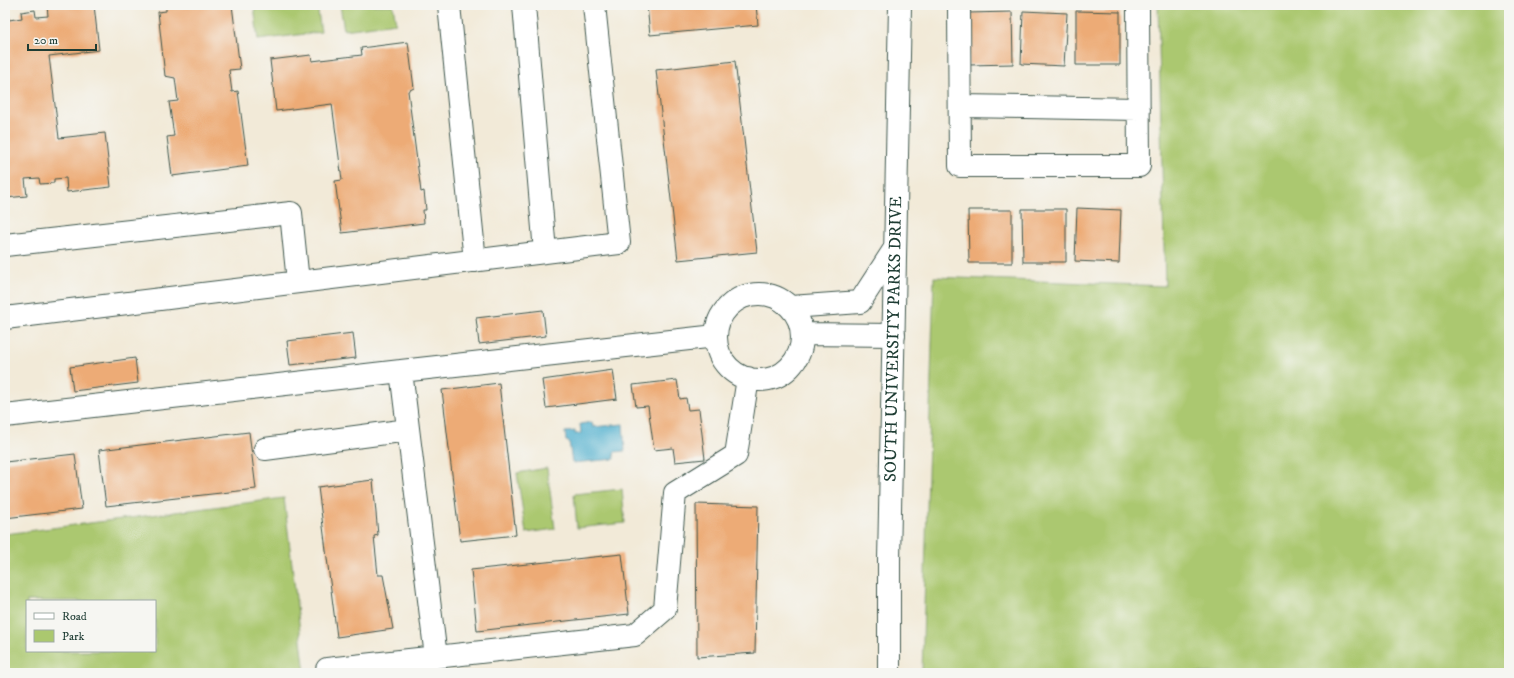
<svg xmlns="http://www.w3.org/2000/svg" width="1514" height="678" viewBox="0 0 1514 678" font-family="'IM FELL DW Pica',serif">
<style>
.green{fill:#abc86f;stroke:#658252;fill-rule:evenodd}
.water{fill:#51b0cf;stroke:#387682}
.building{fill:#edab76}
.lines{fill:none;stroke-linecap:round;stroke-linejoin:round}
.minor-casing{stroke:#3f574d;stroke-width:24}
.major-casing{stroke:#3f574d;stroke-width:24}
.minor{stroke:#fff;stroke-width:22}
.major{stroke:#fff;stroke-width:22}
.labels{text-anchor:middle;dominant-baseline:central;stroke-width:3;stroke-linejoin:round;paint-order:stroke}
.street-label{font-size:17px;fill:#1f3d34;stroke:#f6f6f2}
</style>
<rect width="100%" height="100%" fill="#f6f6f2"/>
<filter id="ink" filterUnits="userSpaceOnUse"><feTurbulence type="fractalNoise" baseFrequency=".025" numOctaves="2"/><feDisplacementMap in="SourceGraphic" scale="8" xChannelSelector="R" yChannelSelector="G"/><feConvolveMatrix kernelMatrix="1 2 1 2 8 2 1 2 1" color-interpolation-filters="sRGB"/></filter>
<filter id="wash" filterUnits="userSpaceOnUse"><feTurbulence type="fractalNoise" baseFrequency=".012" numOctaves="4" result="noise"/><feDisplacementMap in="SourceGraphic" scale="16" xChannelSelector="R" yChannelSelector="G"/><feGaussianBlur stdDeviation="0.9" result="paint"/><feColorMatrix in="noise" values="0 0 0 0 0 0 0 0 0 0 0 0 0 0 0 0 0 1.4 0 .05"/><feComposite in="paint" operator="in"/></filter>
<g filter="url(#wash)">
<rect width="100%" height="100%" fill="#f2ead8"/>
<path class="green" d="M254 5H317L321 32 258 40Z
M340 5H393L396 23 344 30Z
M1158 5H1509V673H922L934 277 1165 286Z
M547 468 555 529 526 533 517 473Z
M622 489 625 523 577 528 574 494Z
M284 498 305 673H5V534ZM27 601H155V651H27Z"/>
<path class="water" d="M592 422 593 427 623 424 625 451 614 452 615 459 572 463 569 442 566 441 565 432 575 431V434L581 433 580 424Z"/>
<g id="blocks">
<path class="building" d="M5 5H7L9 20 22 18 21 12 35 10 36 17 48 16 47 5H94L99 50 49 56 59 138 105 133 111 187 67 192 66 178 54 179V183L40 184 39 178 25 179 27 196 5 198Z
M166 5H232L240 69 229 70 232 92 238 91 248 166 172 176 167 137 174 136 169 102 178 101 175 78 165 76 158 12 166 11Z
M647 5H756L758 25 650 35Z
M1023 11 1067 13 1064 66 1021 64Z
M1076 11 1120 12V65H1076Z
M1012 12 1013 64 969 65 968 13Z
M408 42 414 88 408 91 421 192 424 191 426 210H423L424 223 342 233 335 181 342 180 332 104 276 111 270 60 311 55 312 61 362 55 361 48Z
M735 61 757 252 678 260 656 70Z
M1077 208 1121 210 1119 263 1075 261Z
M1022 209H1066V262H1023Z
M968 210H1012V263H969Z
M543 310 546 336 479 344 476 318Z
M353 333 356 358 290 365 287 341Z
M135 358 138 383 73 391 70 367Z
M613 370 617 399 546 408 542 380Z
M677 380 680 399 686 398 688 410 699 409 705 459 675 462 673 448 654 450 648 406 636 407 633 385Z
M499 383 516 535 460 541 442 390Z
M249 432 256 489 106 506 99 450Z
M75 454 82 509 5 518V462Z
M373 480 378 535 374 536 378 575H383L393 629 337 637 318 487Z
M696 504 758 506 755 653 697 657Z
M622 554 629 614 477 631 471 570Z"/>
</g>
</g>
<g filter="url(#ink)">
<use href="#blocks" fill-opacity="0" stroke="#3f574d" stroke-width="1"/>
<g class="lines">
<g class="minor-casing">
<path id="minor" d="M449 5 475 261
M524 5 545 252
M959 5 960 166H1139L1138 5
M960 106 1139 109
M5 245 291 213 298 282
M716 337a43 43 0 1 1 86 0a43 43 0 1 1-86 0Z
M791 307 860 302 895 248
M5 318 619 243 594 5
M803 334 894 335
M5 416 401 371
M265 449 408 430
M436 657 401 371 716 336
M327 669 635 635 665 609 675 493 736 455 748 378"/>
</g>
<g class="major-casing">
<g id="major">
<path id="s1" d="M889 673V561L900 5"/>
</g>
</g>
<use href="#minor" class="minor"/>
<use href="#major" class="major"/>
</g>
</g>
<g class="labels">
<g class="street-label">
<text stroke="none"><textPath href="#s1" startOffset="334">SOUTH UNIVERSITY PARKS DRIVE</textPath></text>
</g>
</g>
<rect width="1514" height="678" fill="none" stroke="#f6f6f2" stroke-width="20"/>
<rect x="26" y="600" width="130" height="52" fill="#f6f6f2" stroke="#a0aca6"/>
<rect x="34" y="613" width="20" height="6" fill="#ffffff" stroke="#a0aca6"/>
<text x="62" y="620" font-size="12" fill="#1f3d34">Road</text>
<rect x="34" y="630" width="20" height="12" fill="#abc86f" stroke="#a0aca6"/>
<text x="62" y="640" font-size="12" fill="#1f3d34">Park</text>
<path d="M28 44v6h68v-6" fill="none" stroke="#1f3d34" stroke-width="2"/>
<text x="34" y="44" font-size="12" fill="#1f3d34" stroke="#f6f6f2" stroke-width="3" paint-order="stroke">20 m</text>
</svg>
